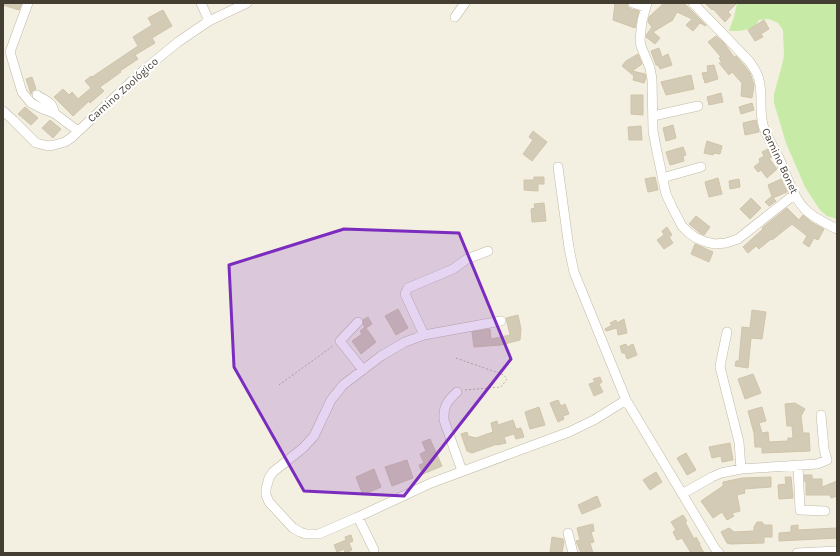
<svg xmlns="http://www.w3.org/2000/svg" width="840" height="556" viewBox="0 0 840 556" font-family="Karla,sans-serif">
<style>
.green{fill:#c7eba6}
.building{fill:#d4cbb6;stroke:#d0c4a9}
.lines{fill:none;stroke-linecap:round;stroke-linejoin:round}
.minor-casing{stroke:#c1baa6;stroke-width:10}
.path{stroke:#c2b493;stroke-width:1;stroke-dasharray:2 2;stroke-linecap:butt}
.minor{stroke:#fff;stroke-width:9}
.marked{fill:#7b2cbf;fill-opacity:0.2;stroke:#7b2cbf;stroke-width:3;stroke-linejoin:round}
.labels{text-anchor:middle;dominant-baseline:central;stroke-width:4;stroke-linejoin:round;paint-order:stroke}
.street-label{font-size:11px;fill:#443e32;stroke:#fff}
</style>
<rect width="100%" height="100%" fill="#f3efe1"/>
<path class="green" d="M737 3H837V219L827 216 820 210 805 187 786 143 774 103V94L782 65 784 55 783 30 778 23 769 19 759 20 754 28 739 31H729L734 17Z"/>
<path class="building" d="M3 3H22L19 10 3 5Z
M615 3H624L627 4 628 7 631 9 639 11 635 28 613 20Z
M664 3H684L706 25V26L700 23 693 31 686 25 692 19 677 12 672 21H671L653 32 660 38 655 44 646 37 647 34 652 27 648 22 649 17Z
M705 3H737L728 12 731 15 725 22 713 9 712 10Z
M163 10 172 26 152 38 155 43 135 55 138 59 120 71 121 72 100 87 104 91 90 103 89 101 73 116 54 97 63 89 69 95 72 92 78 99 91 88 85 81 91 76 92 77 138 46 133 37 152 25 148 18Z
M764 20 769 29 761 34 763 37 755 41 748 30Z
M716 36 724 43 734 57 736 56 744 65 750 73 754 85 752 98 741 96 742 83 732 72 729 75 719 63H722L719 58 721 57 708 42Z
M659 48 662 57 668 54 672 65 660 69 658 65H656L651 51Z
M638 54 642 64 632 71 645 74 646 78 644 83 633 80 634 76 622 66 626 61Z
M714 65 718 79 705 83 702 73 708 72 707 66Z
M691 75 694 89 666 95 661 82Z
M32 77 36 89 32 91 31 94 26 79Z
M721 93 723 102 709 105 707 97Z
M631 95H643V115L631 114Z
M752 103 754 110 741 114 739 107Z
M25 107 38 118 31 125 18 114Z
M50 120 61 129 53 138 42 128Z
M756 120 759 132 745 135 743 123Z
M673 125 676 138 666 141 663 128Z
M641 126 642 140H629L628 127Z
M533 131 547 142 532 161 523 154 533 140 529 137Z
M707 141 722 146 720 154 714 153 713 155 704 153Z
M683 147 686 155 683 156 684 161 670 165 666 152Z
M768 149 772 157 769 158 777 169 767 178 761 170 758 172 754 167 760 162 759 159 764 156 762 152Z
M534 177H544V184H538V191L524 190V180H534Z
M655 177 658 190 648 192 645 179Z
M718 178 722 194 709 197 705 182Z
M739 179 740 187 730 189 729 181Z
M781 179 787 192 773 198 776 201 769 206 765 202 772 196 768 185Z
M751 198 761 208 750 219 740 209Z
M544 203 546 221 532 222 531 209 535 208 534 204Z
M787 208 799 220 803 215 811 222 824 229 818 240 814 238 809 247 803 243 807 236 792 224 772 240 771 239 759 249 756 246 748 253 743 247 763 229 762 228Z
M696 216 710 227 704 235 700 233 689 224Z
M667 227 672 235 669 237 673 243 664 249 657 240 664 235 662 231Z
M695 244 713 252 709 262 691 254Z
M398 309 408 328 396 335 385 316Z
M752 310 766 312 762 339 751 338 748 368 735 366 736 361H739L742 327 750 328Z
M518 315 521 329 520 340 501 345 474 347 472 332 490 329 491 339 510 335 506 318Z
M368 317 372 324 366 328 376 342 361 354 352 341 362 334 360 331 365 327 363 325V320Z
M624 319 627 333 618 335 617 328 606 331 605 329 612 325 610 323 616 320 617 323Z
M626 344 627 347 633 344 637 355 627 359 625 353H622L620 346Z
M753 374 761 393 745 399 738 379Z
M600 377 602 382 599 384 603 392 594 396 589 384 595 382 593 379Z
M558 400 561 406 565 404 569 414 563 416 564 419 558 422 550 403Z
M795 403 805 409 801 416 803 433H809L810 451 762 453V447H755L754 433 748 411 762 407 766 421 759 423 762 433 768 432 769 442 788 441V438H793L792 426H787L785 404Z
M539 407 545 425 530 429 525 412Z
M513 420 516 429 521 428 524 437 516 439 514 434 504 437 506 443 497 445V444L472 453 467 451 461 434 467 432 468 436 476 438 493 432 491 423 497 421 498 425Z
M430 439 442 466 423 474 419 465 424 463 420 454 426 451 422 442Z
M730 443 733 460 722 462 721 456 712 458 709 447Z
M686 453 696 470 687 475 677 458Z
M407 460 413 478 392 486 385 467Z
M374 469 381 487 363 495 356 477Z
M656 472 662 482 650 490 643 480Z
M804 475H812V479H822V487L837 481V496L831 498 830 495H806V482H805Z
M771 477V487L744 489 745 493 737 495 740 511 732 513 734 516 727 520 722 512 713 518 701 501 723 486V482L742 478Z
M785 477H791L793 498 779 499 778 485 786 484Z
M597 496 601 506 582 514 578 505Z
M683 515 687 521 685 522 694 539 696 537 700 544H699L704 553H691L682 538 677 540 673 532 676 530 671 522Z
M757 522H762L764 525H772V537H764V543L730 544 727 543 721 532 729 528 734 532 754 531V527Z
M593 524 594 531 591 532 594 542 590 543 593 553H581L576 541 580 540 577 528Z
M798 525V530L837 528V538L779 541V533L791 532V526Z
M351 535 353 541 349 543 352 550 345 553 344 549 337 552 334 545 346 540 345 537Z
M552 537 563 539 564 541 562 553H550Z"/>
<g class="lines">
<g class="minor-casing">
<path id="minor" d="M28 3 10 52 22 92 31 103 43 109 54 113 78 131
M201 3 209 21
M633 3 645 7
M647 3 642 21 640 40 641 46 650 68 652 79 653 131 656 147 666 194 672 207 682 226 689 233 696 238 706 242 715 244 726 243 738 239 795 194
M693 3 749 61C753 67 758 73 759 80 763 94 759 110 763 125 766 136 773 146 778 156 787 174 792 198 808 212 816 219 827 224 837 229
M455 17 465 3
M37 95C45 101 53 101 54 113
M3 111 13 120 36 143 48 146 54 145 65 142 71 138 145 69 178 42 197 29 209 21 247 3
M653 116 698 106
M558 167 569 248 574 272 626 400 716 550 719 553
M662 178 701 167
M501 321 424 335 405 342 381 356 343 385 331 400 314 436 303 448 273 472 269 478 266 489V495L269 502 293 528 300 532 306 534H319L358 517 431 483 569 432 594 420 626 400
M358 322 340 341 363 370
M727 332 720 366 721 371 739 442 741 469
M424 335 405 294 408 288 453 269 467 259 488 251
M457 392C447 401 443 407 444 420L462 471
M798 465 800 510 825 511
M682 494 712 477 721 473 741 469 817 464 827 460 824 449 821 415
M358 517 374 550
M568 533 573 553
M797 553 837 551"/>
</g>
<path class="path" d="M456 358 504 375 507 379 501 387 465 390
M279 385 333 346"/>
<use href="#minor" class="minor"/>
</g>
<path class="marked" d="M344 229 459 233 511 359 404 496 304 491 234 367 229 265Z"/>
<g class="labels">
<g class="street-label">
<text transform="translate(123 90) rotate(-42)">Camino Zoológico</text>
<text transform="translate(780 161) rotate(65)">Camino Bonet</text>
</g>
</g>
<rect width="840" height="556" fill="none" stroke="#443e32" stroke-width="8"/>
</svg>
